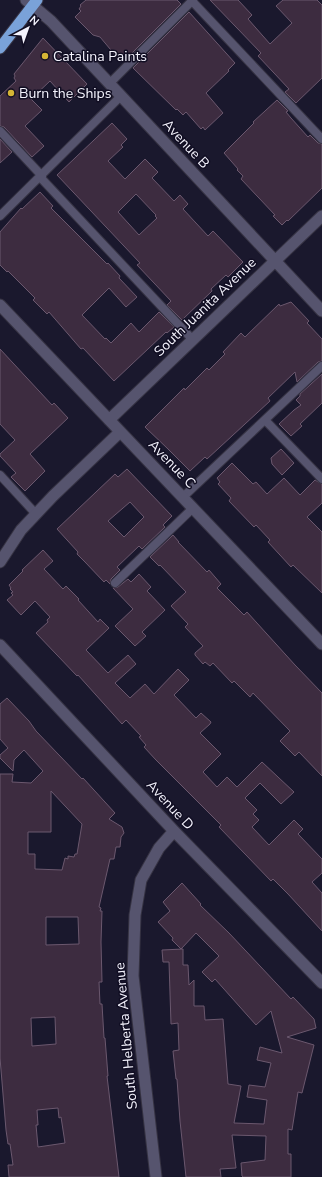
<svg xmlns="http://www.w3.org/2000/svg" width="322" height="1177" viewBox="0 0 322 1177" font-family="'Nunito Sans',sans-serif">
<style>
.building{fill:#3d2c40;stroke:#6b586e;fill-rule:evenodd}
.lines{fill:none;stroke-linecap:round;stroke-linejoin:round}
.service-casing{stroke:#363343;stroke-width:10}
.minor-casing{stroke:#363343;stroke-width:13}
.trunk-casing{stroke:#363343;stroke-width:13}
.service{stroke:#56546e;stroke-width:8}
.minor{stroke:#56546e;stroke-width:11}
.trunk{stroke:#7aa2d9;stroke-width:11}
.poi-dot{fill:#d5b535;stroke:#110e23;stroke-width:1.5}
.labels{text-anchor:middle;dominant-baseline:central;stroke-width:3;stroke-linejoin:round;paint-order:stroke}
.poi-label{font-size:14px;fill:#f4f3fd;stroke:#110e23;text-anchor:start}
.street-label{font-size:14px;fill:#f4f3fd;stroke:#110e23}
</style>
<rect width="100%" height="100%" fill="#1a182d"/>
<path class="building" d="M86 0H177L181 4 125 60 124 59 121 62 100 37 93 35 75 17 81 11 79 9 81 6 80 5Z
M210 0H238L252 15 248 19 270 44 292 23 276 6 283 0H317L322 5V78L296 103 285 92 289 89 258 56 261 53Z
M189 12 235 63 228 70 229 71 206 93 223 113 205 130 203 127 201 129 186 112 183 115 177 109 176 110 133 68Z
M43 38 87 84 69 102 50 81 31 99 42 110 25 126 44 146 32 157 4 127 0 126V96L16 81 14 78 15 76 14 74Z
M277 100 288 111 286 112 291 118 308 137 310 135 318 143 322 144V188L288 221 287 220 282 225 273 216 275 215 241 179 243 176 237 170 238 169 224 153 254 123 253 122Z
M112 123 127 139 121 145 123 147 108 161 125 179 145 159 158 172 152 178 174 201 180 195 188 204 183 209 208 236 213 231 243 262 228 277 226 275 211 289 212 291 182 320 167 305 171 301 137 265 140 263 57 175ZM136 194 156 215 155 216 157 218 139 235 118 212Z
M0 139 12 152 0 163Z
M40 192 53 206 51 208 107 264 108 263 120 276 119 278 137 297 126 307 109 288 82 315 105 339 106 338 111 343 131 323 139 332 159 312 174 327 167 333 166 332 114 381 83 348 81 349 49 312 47 314 33 300 35 298 8 271 7 272 0 265V232L21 208 22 209Z
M291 302 309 321 307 323 322 339V361L318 362 297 382 295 372 268 398 270 401 207 459 205 457 190 471 168 449 145 427 184 388 185 390 207 368 209 370 225 354 223 352 241 333 245 337 279 304 280 306Z
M0 349 52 405 54 403 68 418 30 454 45 471 25 491 11 477 16 473 0 456V454L15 440 0 424Z
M322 374V403L300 424 302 426 291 436 279 424 294 410 301 405 296 400 300 396V394Z
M281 449 294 463 282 475 272 464 271 458Z
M232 463 253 484 256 482 267 494 284 478 300 495 315 480 322 484V503L307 517 322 532V593L293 565 291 567 268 542 270 540 256 525 254 527 229 501 231 498 218 484 220 482 217 478Z
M127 469 172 516 163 525 165 527 142 549 139 546 117 567 120 570 111 579 110 584 106 580 104 582 85 562 77 554 78 552 57 529 115 474 118 477ZM130 502 144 517 124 537 108 521Z
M173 535 179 542H178L207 572 209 570 221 584 217 588 244 615 247 612 295 665 322 693V776L299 752 295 756 280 741 290 731 253 693 250 697 234 681 232 683 213 663 210 666 205 662 203 664 195 655V653L203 646 185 627 188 624 171 606 186 592 160 565 159 566 150 557Z
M43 550 53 561 44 569 63 589 66 586 79 599 78 600 98 622 100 619 109 628 86 650 108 673 128 655 136 664 115 683 130 698 145 684 154 694 178 669 189 680 174 695 196 718 201 713 211 722 210 724 200 733 221 754 203 772 217 787 227 777 237 787 262 762 294 792 281 804 260 783 245 798 257 810 253 814 259 820 252 827 269 845 294 820 303 829 298 834 322 859V873L312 882 322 893V931L288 894 273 879 271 881 219 827 221 825 156 760 144 747 146 745 139 737 141 736 126 720 122 724 78 675 77 676 36 633 48 622 47 620 50 617 35 601 21 615 7 600 13 595 11 593 13 592 10 589 11 588 9 585 23 571 22 570Z
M139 574 151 587 147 591 165 610 142 632 146 636 135 646 115 626 133 609 113 588 118 587 128 579 131 582Z
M7 698 29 721 36 731 82 779 83 778 115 813 109 819 122 827 124 833 121 837 120 847H116L114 859H110L99 907 101 908 100 911H102L101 942 102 982H99L100 1004H102L104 1038H105L108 1076H107L119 1177H9L8 1165H13L10 1144H8L6 1130 0 1058V774H13L12 782 31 783 43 771 24 750 14 760 13 771 0 758V755L8 748 0 739V704ZM51 791 82 824 77 854H75L74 857 68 856V859L65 858 62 870 35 869V854H28V832H51ZM46 917H78L79 944 46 945ZM55 1017 56 1044 32 1046 31 1018ZM58 1108 59 1118 61 1117 65 1143 38 1147 36 1125H38L37 1110Z
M182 883 201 904 200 905 229 933 291 999 293 997 314 1019 316 1028 287 1037 314 1045 302 1093 298 1092 292 1130 288 1129V1154H291V1177H243L242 1176 241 1163 265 1160 266 1136 232 1135 236 1168 220 1169 221 1177H186L180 1121 177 1079H176L173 1051 179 1050 178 1023 171 1024 169 962H163L162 950 183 949V965H188L189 985 194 980V1006H204L205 1020 223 1019 228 1084 241 1086 234 1123 264 1124 267 1100 247 1097 249 1085 265 1087 271 1063 257 1060 260 1047 282 1053 271 1011 256 1025 215 979 212 982 202 972 219 956 196 933 181 949 172 940 173 938 158 922 170 911 163 902Z"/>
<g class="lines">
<g class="service-casing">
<path id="service" d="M192 1 322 139
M109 84 193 0
M0 131 42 176
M40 177 193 340
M0 216 121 96
M265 420 322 479
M0 475 36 514
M183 497 322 366
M115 583 193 508"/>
</g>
<g class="minor-casing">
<path id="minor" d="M26 0 51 21 322 311
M0 305 322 644
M109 420 322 216
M0 562 21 530 53 496 120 432
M0 645 174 831 322 983
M156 1177 133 976 135 915 141 880 159 848 174 831"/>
</g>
<g class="trunk-casing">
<path id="trunk" d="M0 48 37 0"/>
</g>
<use href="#service" class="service"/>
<use href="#minor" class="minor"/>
<use href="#trunk" class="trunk"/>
</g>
<g class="poi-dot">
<circle cx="45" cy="56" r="4"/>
<circle cx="11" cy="93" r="4"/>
</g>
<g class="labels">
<g class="poi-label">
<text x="53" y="56">Catalina Paints</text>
<text x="19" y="93">Burn the Ships</text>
</g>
<g class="street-label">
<text transform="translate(186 144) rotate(47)">Avenue B</text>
<text transform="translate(205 307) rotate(-44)">South Juanita Avenue</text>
<text transform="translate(172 464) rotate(46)">Avenue C</text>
<text transform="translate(170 805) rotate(47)">Avenue D</text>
<text transform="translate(126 1036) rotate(-95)">South Helberta Avenue</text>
</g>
</g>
<g transform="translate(28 28) rotate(41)" stroke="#110e23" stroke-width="3" paint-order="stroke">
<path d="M0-3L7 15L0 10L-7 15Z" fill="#f4f3fd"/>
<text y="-6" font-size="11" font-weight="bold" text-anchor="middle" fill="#f4f3fd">N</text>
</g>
</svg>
